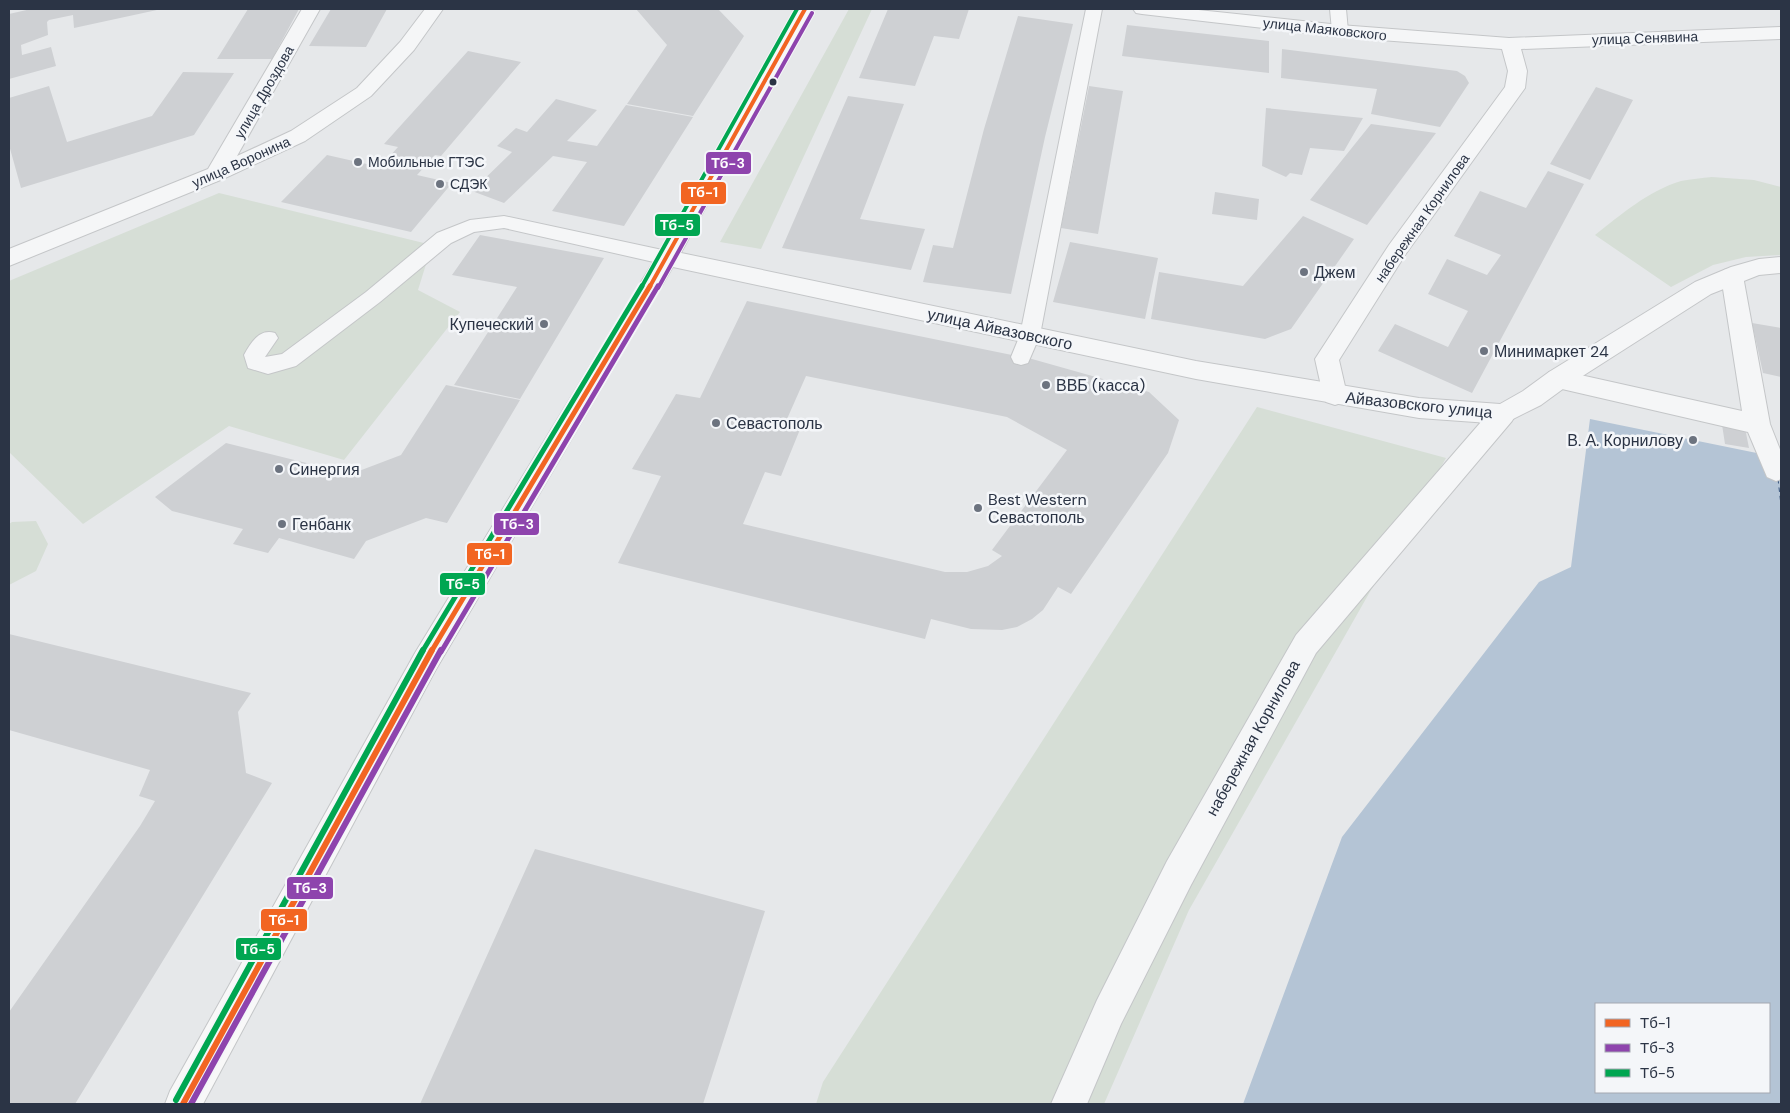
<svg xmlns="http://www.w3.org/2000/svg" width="1790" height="1113" viewBox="0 0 1790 1113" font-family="'DM Sans',sans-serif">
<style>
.green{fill:#d6ded6}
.water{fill:#b4c4d5;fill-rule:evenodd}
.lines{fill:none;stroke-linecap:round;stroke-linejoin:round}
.ferry{stroke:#34527a;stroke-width:1;stroke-dasharray:4.5 4;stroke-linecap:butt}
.building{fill:#ced0d3;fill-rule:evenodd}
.service-casing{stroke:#c4c6c8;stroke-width:2}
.pedestrian-casing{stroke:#c4c6c8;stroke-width:2}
.minor-casing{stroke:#c4c6c8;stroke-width:2}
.tertiary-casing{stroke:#c4c6c8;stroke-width:2}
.secondary-casing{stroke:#c4c6c8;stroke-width:2}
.service{fill:#f5f6f7;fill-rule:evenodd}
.pedestrian{fill:#f5f6f7;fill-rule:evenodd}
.minor{fill:#f5f6f7;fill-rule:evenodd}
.tertiary{fill:#f5f6f7;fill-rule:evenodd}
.secondary{fill:#f8f8f8;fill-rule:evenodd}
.bus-1-far2-casing{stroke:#f4f6f9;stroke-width:6}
.bus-1-far1-casing{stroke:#f4f6f9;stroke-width:9}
.bus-1-casing{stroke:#f4f6f9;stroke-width:10}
.bus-2-far2-casing{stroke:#f4f6f9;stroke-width:6}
.bus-2-far1-casing{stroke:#f4f6f9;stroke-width:9}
.bus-2-casing{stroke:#f4f6f9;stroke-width:10}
.bus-3-far2-casing{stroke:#f4f6f9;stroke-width:6}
.bus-3-far1-casing{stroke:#f4f6f9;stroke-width:9}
.bus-3-casing{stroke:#f4f6f9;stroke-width:10}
.bus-1-far2{stroke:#f26522;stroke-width:4}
.bus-1-far1{stroke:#f26522;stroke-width:5}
.bus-1{stroke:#f26522;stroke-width:6}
.bus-2-far2{stroke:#8e44ad;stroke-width:4}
.bus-2-far1{stroke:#8e44ad;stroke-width:5}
.bus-2{stroke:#8e44ad;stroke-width:6}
.bus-3-far2{stroke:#00a651;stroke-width:4}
.bus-3-far1{stroke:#00a651;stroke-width:5}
.bus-3{stroke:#00a651;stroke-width:6}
.bus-dot{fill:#2b3445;stroke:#f4f6f9;stroke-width:2}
.poi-dot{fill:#6c737f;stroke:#f4f6f9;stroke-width:2}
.labels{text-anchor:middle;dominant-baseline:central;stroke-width:5;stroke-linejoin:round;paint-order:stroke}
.far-street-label{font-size:14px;fill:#2b3445;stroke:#f4f6f9}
.far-poi-label{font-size:14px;fill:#2b3445;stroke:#f4f6f9;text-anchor:start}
.poi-label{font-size:16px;fill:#2b3445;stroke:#f4f6f9;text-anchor:start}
.street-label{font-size:16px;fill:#2b3445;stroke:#f4f6f9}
.line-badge{stroke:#f4f6f9;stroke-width:2}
.badge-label{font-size:14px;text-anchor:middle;font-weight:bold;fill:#fff}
</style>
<rect width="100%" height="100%" fill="#e6e8ea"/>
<path class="green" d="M849 9H872L761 249 720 242Z
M1712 177 1754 180 1781 187V255L1746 257 1713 265 1671 287 1595 235C1622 214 1648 191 1681 181 1691 179 1702 178 1712 177Z
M219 193 432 245 418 290 460 312 344 460 229 426 83 524 9 452V281Z
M1257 407 1446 458 1189 910 1104 1104H816L823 1082Z
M36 521 48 544 36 571 9 585V524L12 522Z"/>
<path class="water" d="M1590 419 1781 458V1104H1243L1342 837 1539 582 1571 567ZM1596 1004H1769V1092H1596Z"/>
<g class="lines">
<path class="ferry" d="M1778 479 1781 505"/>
</g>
<path class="building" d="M31 9H156L157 10 74 28 73 15 49 20 47 22 48 35 21 45 22 55 51 47 56 66 9 79V14Z
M248 9H299L272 59H217Z
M331 9H387L366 47 309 46Z
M636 9H718L744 36 693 116 627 104 667 45Z
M888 9H969L959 39 934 36 915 86 859 78Z
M1018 16 1073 24 1045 137 1011 294 923 282 933 245 953 248 984 129Z
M1127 25 1269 41V73L1122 56Z
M1282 49 1457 71 1465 76 1469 83 1440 127 1371 114 1377 89 1281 78Z
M468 51 521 62 441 156 435 155 417 175 452 183 411 232 281 202 327 155 380 167 398 147 384 144Z
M183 72 234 73 194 135 21 188 9 145V98L49 86 67 142 152 116Z
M1089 86 1123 91 1098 234 1061 228Z
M1596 87 1633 100 1590 180 1550 164Z
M848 96 904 104 860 219 925 229 911 270 782 248Z
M556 99 597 110 567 141 597 146 626 105 693 117 624 226 552 211 587 162 553 156 504 203 472 191 512 152 497 146 516 128 527 132Z
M1266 108 1363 118 1344 151 1310 148 1302 175 1290 173 1286 177 1262 166Z
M1371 124 1436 133 1367 225 1310 200Z
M1548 171 1584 184 1472 393 1378 351 1395 324 1448 347 1468 311 1428 294 1447 259 1487 275 1501 255 1454 236 1480 191 1526 208Z
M1215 192 1259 199 1257 220 1212 214Z
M1303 216 1354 239 1291 329 1265 339 1151 319 1159 272 1243 286Z
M480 235 604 258 520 399 454 385 517 287 452 275Z
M1070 242 1158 258 1145 319 1053 302Z
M747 301 1032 359 1149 392 1179 420 1168 453 1071 594 1058 587 1043 610 1032 619 1017 627 1002 630 971 629 931 619 925 639 618 563 661 476 632 469 676 394 700 398ZM806 376 1007 417 1067 450 992 550 1002 556 988 566 967 572H945L743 524 765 472 781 476 803 422 787 419Z
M1752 323 1781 328V377L1763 373Z
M446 385 520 400 447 523 426 518 366 541 354 559 279 538 268 553 233 544 243 529 172 511 155 497 226 443 351 474 401 455Z
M1721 418 1744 423 1749 448 1725 444Z
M9 634 251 693 238 712 246 773 272 783 75 1104H9V1012L140 826 155 801 139 796 150 770 9 730Z
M535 849 765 911 703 1104H420Z"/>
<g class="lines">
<g class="service-casing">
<path id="service" d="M1086 9H1102L1040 335 1028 363 1021 365 1014 363 1011 357 1020 335Z
M1330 9H1346L1348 31 1346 34H1334L1332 31Z
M504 216 667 251 674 253 677 258 674 263 667 265 504 228 474 232 451 243 380 302 296 366 268 374 248 368 244 355C251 342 260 328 275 333L278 338 265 357 282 354 366 292 437 233 470 220Z"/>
</g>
<g class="pedestrian-casing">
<path id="pedestrian" d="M1503 404 1512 407 1516 414 1512 421 1316 653 1191 885 1121 1024 1087 1104H1051L1097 1000 1167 861 1296 635 1494 407Z"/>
</g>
<g class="minor-casing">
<path id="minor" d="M302 9H320L237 156 291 131 357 88 400 42 425 9H443L414 50 371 96 305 141 223 179 9 266V249L208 169Z
M1133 9H1189L1340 25 1509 38 1781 27V39L1521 49 1527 71 1525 88 1405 255 1339 360 1347 395 1344 402 1335 405 1326 402 1323 395 1315 359 1389 245 1505 87 1508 71 1502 49 1340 37 1142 14 1136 13Z
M1732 268 1740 270 1743 276 1770 424 1781 452V479L1776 481 1767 477 1748 432 1549 386 1546 379 1549 372 1558 370 1742 411 1721 276 1724 270Z"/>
</g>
<g class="tertiary-casing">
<path id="tertiary" d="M667 250 1196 361 1419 398 1500 404 1523 391 1549 372 1695 282 1731 267 1759 259 1781 257V273L1759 275 1711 294 1567 386 1541 405 1503 424 1419 418 1196 379 659 264 656 258 659 252Z"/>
</g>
<g class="secondary-casing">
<path id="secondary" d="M796 9H814L678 258 435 671 203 1104H165L170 1091 415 653 657 256Z"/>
</g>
<use href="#service" class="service"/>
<use href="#pedestrian" class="pedestrian"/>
<use href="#minor" class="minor"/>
<use href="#tertiary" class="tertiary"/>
<use href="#secondary" class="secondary"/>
<g class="bus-1-far2-casing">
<path id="bus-1-far2" d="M649 288 805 9"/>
</g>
<g class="bus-1-far1-casing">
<path id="bus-1-far1" d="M431 652 650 286"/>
</g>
<g class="bus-1-casing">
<path id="bus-1" d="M183 1104 432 650"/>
</g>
<g class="bus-2-far2-casing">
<path id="bus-2-far2" d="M658 288 812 13"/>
</g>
<g class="bus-2-far1-casing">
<path id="bus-2-far1" d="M441 652 658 286"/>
</g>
<g class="bus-2-casing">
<path id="bus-2" d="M191 1104 441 650"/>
</g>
<g class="bus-3-far2-casing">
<path id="bus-3-far2" d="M641 288 797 9"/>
</g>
<g class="bus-3-far1-casing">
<path id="bus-3-far1" d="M422 652 642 286"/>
</g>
<g class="bus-3-casing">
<path id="bus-3" d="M176 1100 423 650"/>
</g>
<use href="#bus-1-far2" class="bus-1-far2"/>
<use href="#bus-1-far1" class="bus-1-far1"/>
<use href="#bus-1" class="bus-1"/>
<use href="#bus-2-far2" class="bus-2-far2"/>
<use href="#bus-2-far1" class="bus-2-far1"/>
<use href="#bus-2" class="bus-2"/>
<use href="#bus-3-far2" class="bus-3-far2"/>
<use href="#bus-3-far1" class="bus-3-far1"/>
<use href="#bus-3" class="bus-3"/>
</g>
<circle class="bus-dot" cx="773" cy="82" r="4.5"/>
<g class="poi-dot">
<circle cx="358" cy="162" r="5"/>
<circle cx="440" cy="184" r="5"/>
<circle cx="1304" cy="272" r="5"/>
<circle cx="544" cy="324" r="5"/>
<circle cx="1484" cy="351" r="5"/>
<circle cx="1046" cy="385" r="5"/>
<circle cx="716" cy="423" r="5"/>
<circle cx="1693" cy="440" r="5"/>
<circle cx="279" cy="469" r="5"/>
<circle cx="978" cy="508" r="5"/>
<circle cx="282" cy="524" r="5"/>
</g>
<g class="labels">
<g class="far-street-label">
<text transform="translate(1325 29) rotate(6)">улица Маяковского</text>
<text transform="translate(1645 38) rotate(-2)">улица Сенявина</text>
<text transform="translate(264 92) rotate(-60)">улица Дроздова</text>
<text transform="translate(241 162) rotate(-24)">улица Воронина</text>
<text transform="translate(1422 218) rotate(-55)">набережная Корнилова</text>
</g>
<g class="far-poi-label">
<text x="368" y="162">Мобильные ГТЭС</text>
<text x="450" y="184">СДЭК</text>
</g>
<g class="poi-label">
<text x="1314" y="272">Джем</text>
<text x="534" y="324" text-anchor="end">Купеческий</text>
<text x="1494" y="351">Минимаркет 24</text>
<text x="1056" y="385">ВВБ (касса)</text>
<text x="726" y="423">Севастополь</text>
<text x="1683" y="440" text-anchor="end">В. А. Корнилову</text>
<text x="289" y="469">Синергия</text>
<text x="988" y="499">Best Western<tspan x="988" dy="18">Севастополь</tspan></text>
<text x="292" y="524">Генбанк</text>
</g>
<g class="street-label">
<text transform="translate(1000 329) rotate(12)">улица Айвазовского</text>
<text transform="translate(1419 405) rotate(6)">Айвазовского улица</text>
<text transform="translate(1253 738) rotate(-61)">набережная Корнилова</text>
</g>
</g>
<g class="line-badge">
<rect x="705" y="151" width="47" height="24" rx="5" fill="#8e44ad"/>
<rect x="680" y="181" width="47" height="24" rx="5" fill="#f26522"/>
<rect x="654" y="213" width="47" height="24" rx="5" fill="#00a651"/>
<rect x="493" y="512" width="47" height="24" rx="5" fill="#8e44ad"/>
<rect x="466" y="542" width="47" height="24" rx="5" fill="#f26522"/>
<rect x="439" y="572" width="47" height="24" rx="5" fill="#00a651"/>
<rect x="286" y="876" width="48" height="24" rx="5" fill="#8e44ad"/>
<rect x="260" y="908" width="48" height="24" rx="5" fill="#f26522"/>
<rect x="235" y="937" width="47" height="24" rx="5" fill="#00a651"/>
</g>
<g class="badge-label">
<text x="728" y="168">Тб-3</text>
<text x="703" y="197">Тб-1</text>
<text x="677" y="230">Тб-5</text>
<text x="517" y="529">Тб-3</text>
<text x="490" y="559">Тб-1</text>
<text x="463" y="589">Тб-5</text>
<text x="310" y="893">Тб-3</text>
<text x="284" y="925">Тб-1</text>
<text x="258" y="954">Тб-5</text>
</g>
<rect width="1790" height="1113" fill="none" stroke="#2b3445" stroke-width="20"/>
<rect x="1595" y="1003" width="175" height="90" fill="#f4f6f9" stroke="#a4a8b1"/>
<rect x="1605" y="1019" width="25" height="8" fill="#f26522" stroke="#a4a8b1"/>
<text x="1640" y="1028" font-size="15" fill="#2b3445">Тб-1</text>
<rect x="1605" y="1044" width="25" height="8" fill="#8e44ad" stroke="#a4a8b1"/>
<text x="1640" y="1053" font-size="15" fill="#2b3445">Тб-3</text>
<rect x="1605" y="1069" width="25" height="8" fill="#00a651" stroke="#a4a8b1"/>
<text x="1640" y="1078" font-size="15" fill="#2b3445">Тб-5</text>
</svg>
